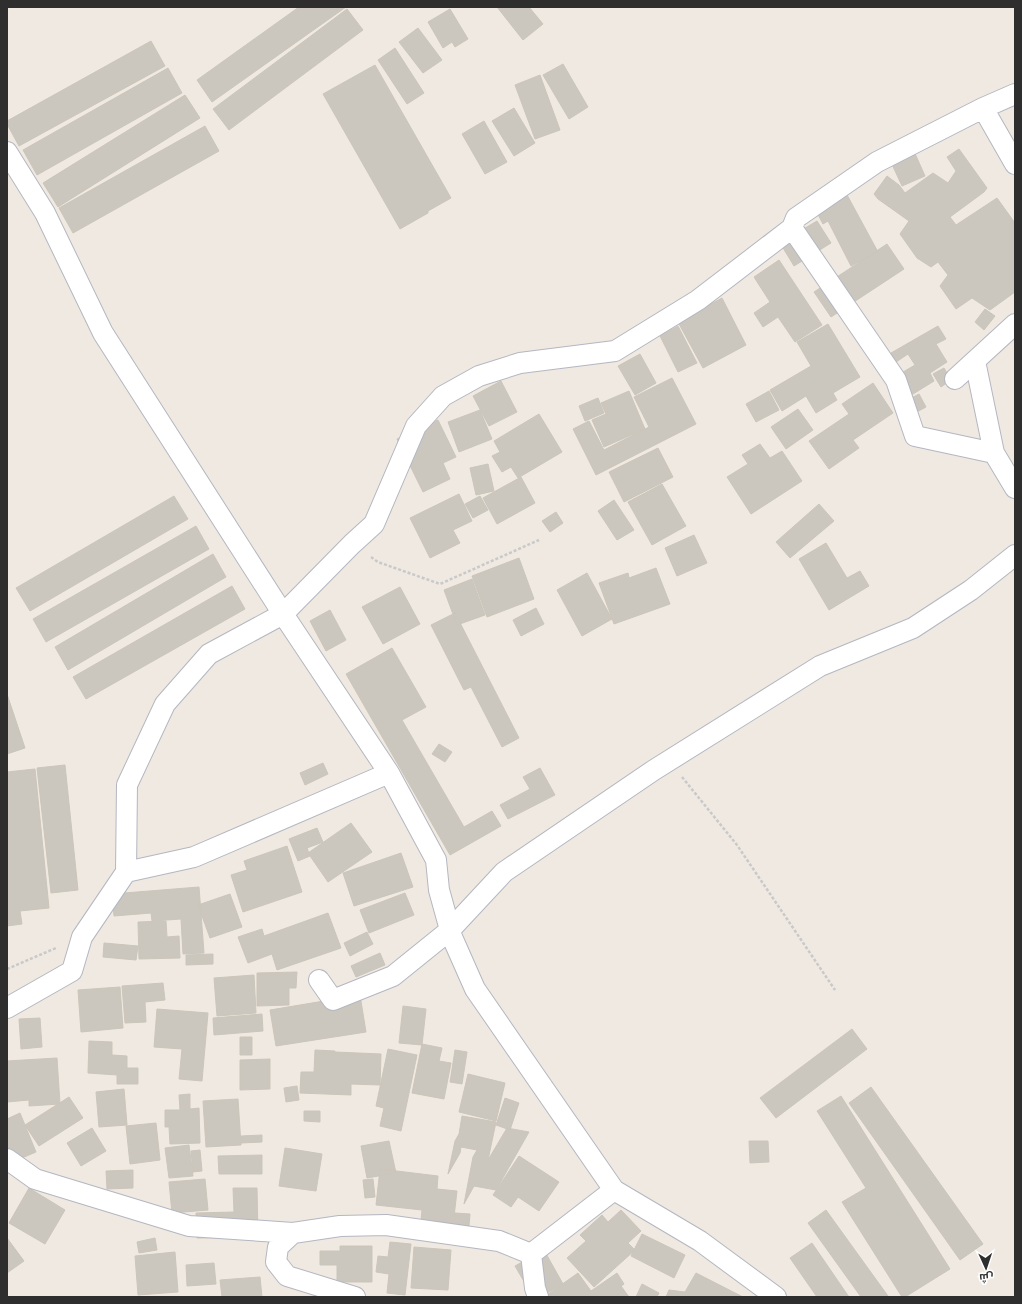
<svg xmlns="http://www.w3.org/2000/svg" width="1022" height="1304" viewBox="0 0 1022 1304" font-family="Jost,Cairo,sans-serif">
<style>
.building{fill:#cbc7bf;stroke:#cbc5ba}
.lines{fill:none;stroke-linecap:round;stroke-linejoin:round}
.street-casing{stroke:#b4b7c1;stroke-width:22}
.path{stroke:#c9c9c9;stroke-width:2.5;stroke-dasharray:3 2;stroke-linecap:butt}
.street{stroke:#fff;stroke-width:20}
</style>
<rect width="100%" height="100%" fill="#efe9e1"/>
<path class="building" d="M299 7H346L212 102 197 80Z
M497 7H529L543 24 523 40Z
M347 9 363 30 229 130 213 109Z
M450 9 468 39 455 47 452 42 443 48 428 22Z
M418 28 442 60 423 73 399 42Z
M151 41 165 66 19 146 7 124V121Z
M395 48 424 93 407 104 378 60Z
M563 64 588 107 569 119 543 75Z
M375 65 451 198 428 211V213L400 229 323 94Z
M168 68 182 93 37 175 23 150Z
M540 75 560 130 535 139 515 85Z
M185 95 200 118 58 207 43 183Z
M514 108 535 143 514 156 492 121Z
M484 121 507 162 485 174 462 134Z
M205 126 219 151 73 233 59 208Z
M913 149 925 176 902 186 890 160Z
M959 149 987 188 984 192 950 217 956 225 997 198 1015 223V292L990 310 972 298 956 309 940 286 948 275 938 262 931 267 917 258 900 234 909 221 878 199 874 194 887 176 899 185 905 193 933 173 948 183 956 171 947 157Z
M846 193 878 252 851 266 828 221 823 224 815 209Z
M817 221 831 243 794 266 780 243Z
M887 244 904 269 831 317 814 292Z
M779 260 822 325 795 342 778 317 763 327 754 313 770 302 754 277Z
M722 298 746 345 703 368 678 322Z
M985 309 995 316 984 330 975 322Z
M828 324 860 377 833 393 837 400 816 413 806 396 782 411 770 390 811 366 797 342Z
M678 326 697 363 678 372 660 336Z
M938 326 946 339 936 344 947 362 930 373 934 381 905 399 893 378 915 365 908 354 896 362 891 353Z
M640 354 656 383 635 395 618 366Z
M944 368 951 380 941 387 933 374Z
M672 378 696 424 596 475 573 429 589 421 604 450 649 427 634 397Z
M501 381 517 412 489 426 473 396Z
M873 383 893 413 853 440 859 448 829 469 809 441 849 414 842 404Z
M629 391 645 429 604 447 592 420 606 414 601 403Z
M769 391 779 410 756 422 746 404Z
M919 394 926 407 911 415 904 402Z
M598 398 604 413 585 421 579 406Z
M798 409 813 430 786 449 771 427Z
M480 410 492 439 459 452 448 422Z
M539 414 562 452 518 478 511 467 502 472 492 456 500 452 494 441Z
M438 420 456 457 443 463 450 479 423 492 397 439Z
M760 444 770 458 782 451 802 481 751 514 727 477 748 464 742 455Z
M658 448 673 477 624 502 609 472Z
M488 464 494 491 476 495 470 468Z
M521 477 535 503 497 524 483 498Z
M662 484 686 526 652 545 628 502Z
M459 494 472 521 453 530 460 543 430 558 410 518Z
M174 496 188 519 30 611 16 588Z
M480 496 488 510 473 518 465 504Z
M614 500 634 530 617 540 598 511Z
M819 504 834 521 790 558 776 542Z
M556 512 563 523 550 532 542 521Z
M196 526 209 549 46 642 33 619Z
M694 535 707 563 677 576 665 548Z
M826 543 847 578 860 571 869 586 829 610 799 559Z
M213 554 226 577 68 670 55 647Z
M519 558 534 599 487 617 472 576Z
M656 568 670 604 614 624 599 583 628 573 629 578Z
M587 573 612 619 582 636 557 590Z
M472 579 485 615 457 625 444 590Z
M232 586 245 609 86 699 73 677Z
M400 587 420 624 383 644 362 607Z
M536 608 544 624 521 636 513 620Z
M330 610 346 640 326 651 310 621Z
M455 613 519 738 502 747 471 687 464 690 431 625Z
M392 648 426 707 402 720 464 827 492 811 501 826 450 855 346 674Z
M7 694 25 748 7 754Z
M439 744 452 752 445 762 432 754Z
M323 763 328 774 305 785 300 773Z
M65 765 78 890 51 893 37 768Z
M540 768 555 795 508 819 500 805 530 789 523 777Z
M35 769 49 908 20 911 22 924 7 926V772Z
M351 823 372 852 328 882 308 853Z
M317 828 323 842 307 848 310 856 298 861 289 839Z
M287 846 302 892 243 912 231 875 247 870 244 861Z
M401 853 413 887 354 906 343 873Z
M199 887 204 953 183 954 181 919 152 921 151 913 114 916 112 894Z
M405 893 414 915 369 933 360 910Z
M230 894 242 927 210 938 198 905Z
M328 913 341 948 277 970 272 954 248 963 238 937 262 929 264 936Z
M166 921 167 937 179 936 180 958 139 959 138 922Z
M367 932 373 944 350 956 344 943Z
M104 943 138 946 136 960 103 957Z
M380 953 385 965 356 977 351 966Z
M213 954V964L186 965V955Z
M297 972 296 988H289V1005L257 1006V973Z
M254 975 256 1013 217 1016 214 978Z
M163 983 165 1000 145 1002 146 1022 125 1023 122 986Z
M120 987 123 1028 81 1032 78 990Z
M360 995 366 1032 276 1046 270 1010Z
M403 1006 426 1009 422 1045 399 1043Z
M157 1009 208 1013 202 1081 179 1079 182 1049 154 1047Z
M262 1014 263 1031 214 1035 213 1018Z
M40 1018 42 1047 21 1049 19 1019Z
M852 1029 867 1049 776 1118 760 1098Z
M240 1037H252V1055H240Z
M89 1041 112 1042V1055L127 1056V1068H138V1084H117V1075L88 1073Z
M422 1044 442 1048 439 1061 451 1063 444 1099 412 1093Z
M388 1049 417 1055 401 1131 380 1126 384 1108 376 1106Z
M315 1050 335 1051V1052L381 1054 380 1085 351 1084V1095L300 1093 301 1072H314Z
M455 1050 467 1052 462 1084 450 1082Z
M57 1058 60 1104 29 1106V1100L7 1102V1061Z
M270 1059V1089L240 1090V1060Z
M468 1074 505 1083 496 1121 459 1112Z
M297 1086 299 1100 286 1102 284 1088Z
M871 1087 983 1244 960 1260 849 1103Z
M124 1089 127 1125 99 1127 96 1092Z
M190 1094V1109L199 1108 200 1143 170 1144 169 1127H165V1110H180L179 1095Z
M841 1096 950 1269 905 1297H902L842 1202 866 1188 817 1111Z
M69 1097 83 1118 39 1146 25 1125Z
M505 1098 519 1103 510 1130 496 1125Z
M238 1099 241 1145 206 1147 203 1101Z
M304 1111H320V1122L304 1121Z
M20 1113 36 1152 10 1163 7 1157V1119Z
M462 1116 496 1122 488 1160 507 1128 529 1132 496 1190 474 1186 464 1204 473 1157 477 1150 461 1147 460 1153 448 1174 455 1141 459 1134Z
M156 1123 160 1160 130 1164 126 1126Z
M92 1128 106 1151 81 1166 67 1143Z
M262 1135V1142L241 1143V1136Z
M389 1141 396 1173 367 1178 361 1146Z
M749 1141H768L769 1162 750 1163Z
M189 1145 193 1176 169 1178 165 1148Z
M285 1148 322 1154 316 1191 279 1186Z
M200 1150 202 1171 193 1172 191 1151Z
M262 1155V1174H219L218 1156Z
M519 1156 559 1182 539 1211 518 1197 511 1207 493 1195Z
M380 1169 438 1176 437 1189 457 1191 452 1234 420 1230 422 1210 376 1205Z
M133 1170V1188L107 1189 106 1171Z
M205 1179 208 1210 172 1213 169 1182Z
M373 1179 375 1197 365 1198 363 1180Z
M29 1188 65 1210 45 1244 9 1223Z
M233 1188H257L258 1237 197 1238 196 1213 234 1212Z
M621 1210 641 1231 628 1243 635 1250 594 1287 567 1258 586 1241 580 1235 602 1215 608 1222Z
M826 1210 888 1296 861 1297 808 1223Z
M455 1213 470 1214 468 1238 453 1237Z
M642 1234 685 1255 674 1278 631 1256Z
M7 1238 24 1261 7 1273Z
M155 1238 157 1250 139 1253 137 1242Z
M390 1242 411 1244 405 1295 387 1293 389 1274 376 1272 378 1256 388 1257Z
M812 1243 849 1297H817L790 1258Z
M340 1246H372V1282H337V1265H320V1251H340Z
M414 1247 451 1250 448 1290 411 1288Z
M544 1250 563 1284 540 1297H533L515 1266Z
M175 1252 178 1292 138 1295 135 1256Z
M214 1263 216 1284 187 1286 186 1265Z
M578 1273 591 1291 617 1273 624 1284 621 1286 629 1297H544Z
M696 1273 743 1297H666L669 1290 685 1292Z
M260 1277 262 1297H222L220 1280Z
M642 1284 659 1293 657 1297H636Z"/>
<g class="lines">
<g class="street-casing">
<path id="street" d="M983 108 1015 164
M7 152 45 213 103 333 283 614 389 773 436 860 439 890 452 937 475 989 614 1190 700 1241 776 1297
M792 228 896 380 915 436 994 453 1015 488
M975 361 994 453
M955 379 1015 324
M126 872 194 857 389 773
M319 980 333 1000 393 976 450 930 504 872 654 770 820 666 913 628 971 590 1015 555
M7 1008 72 971 82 937 126 872 127 785 165 704 209 654 283 614 352 544 374 524 416 426 443 396 479 376 520 363 615 351 698 300 792 228 796 218 877 162 983 108 1015 94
M7 1159 35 1179 189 1226 293 1233
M531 1254 614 1190
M355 1297 287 1276 276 1262 278 1247 293 1233 340 1226 386 1225 499 1241 531 1254 535 1288 538 1297"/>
</g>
<path class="path" d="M371 557 378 562 440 584 539 540
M682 777 737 845 835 990
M7 969 56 948"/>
<use href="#street" class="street"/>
</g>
<rect width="1022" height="1304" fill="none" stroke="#2e2e2e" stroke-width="16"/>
<g transform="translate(986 1268) rotate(177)" stroke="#ffffff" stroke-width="3" paint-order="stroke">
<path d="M0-3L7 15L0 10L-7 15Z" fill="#2e2e2e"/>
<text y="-6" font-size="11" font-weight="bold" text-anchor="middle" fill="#2e2e2e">ش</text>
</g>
</svg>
